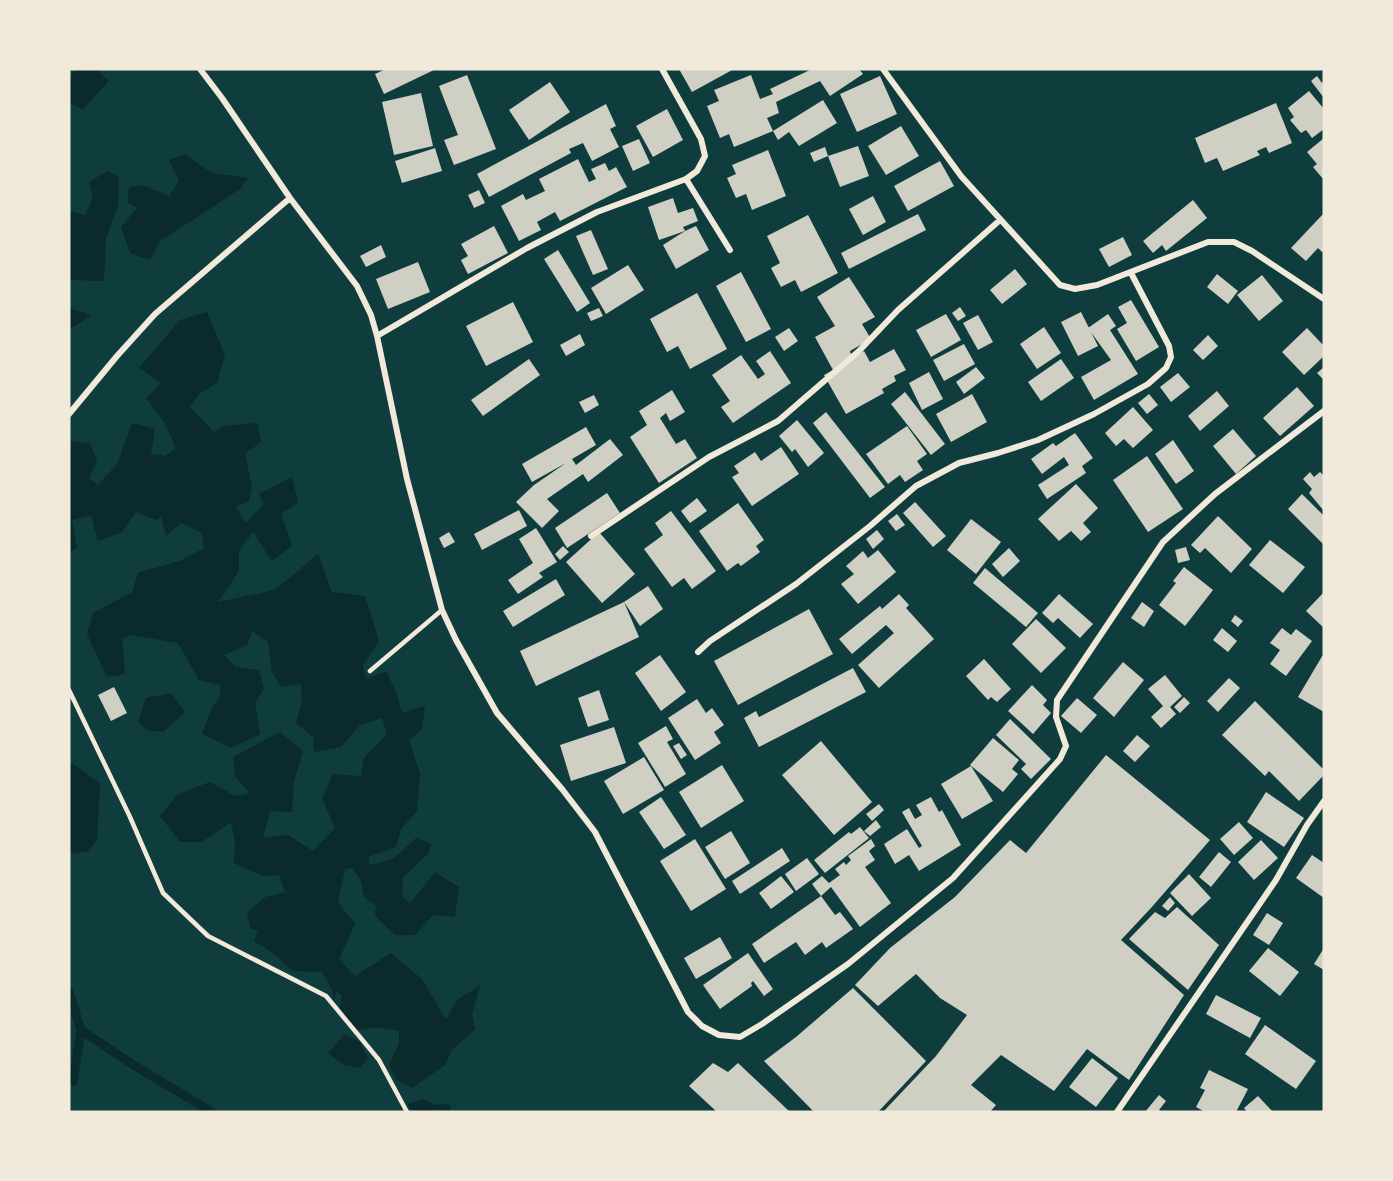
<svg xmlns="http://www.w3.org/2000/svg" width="1393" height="1181" viewBox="0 0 1393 1181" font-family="Raleway,sans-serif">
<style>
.water{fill:#0a2a2b}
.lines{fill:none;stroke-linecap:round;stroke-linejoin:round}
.stream{stroke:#0a2a2b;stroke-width:9}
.building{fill:#cfcfc3}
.service{stroke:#f1e9da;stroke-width:4.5}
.minor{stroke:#f1e9da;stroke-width:6}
</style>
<rect width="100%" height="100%" fill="#0f3d3e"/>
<path class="water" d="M77 69H96L109 81 83 109 69 103V76Z
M185 154 212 173 248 178 240 189 159 242 150 260 130 253 121 227 137 208 127 202 129 188 142 185 169 196 179 181 169 160Z
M108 171 119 177 118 206 106 238 104 281 69 280V213L70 211 85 215 93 198 89 182Z
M69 308 91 315 69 330Z
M207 312 225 355 217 383 199 394 190 407 214 432 224 426 257 423 261 442 245 454 252 487 249 501 236 507 246 523 264 504 259 494 292 477 298 503 281 514 292 546 272 561 253 532 239 551V571L218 602 275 590 318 554 332 592 365 596 379 641 363 665 366 679 386 671 396 692 402 713 425 706 422 729 409 740 420 774 417 811 401 829 396 847 368 857 370 865 393 859 416 838 431 844 428 854 403 877 402 896 410 903 435 872 459 887 455 917 433 915 415 935H395L375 916 376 906 364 897 360 879 352 868 345 869 338 902 355 924 339 959 355 976 391 953 422 979 446 1020 456 1001 480 985 472 1015 475 1029 451 1051 445 1065 412 1088 397 1080 389 1065 399 1043V1031L376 1027 358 1030 339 1012 342 995 336 991 334 1003 332 990 322 972 293 971 270 951 254 941 258 931 250 928 247 913 265 897 285 892 279 875 262 876 234 863 235 841 231 822 202 842H180L160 816 178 794 210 782 235 796 250 793 235 776 233 757 280 732 303 751 294 781 292 812 270 811 263 838 288 835 313 851 335 828 322 798 333 774 361 776 364 758 387 734 382 718 360 725 341 747 314 752 313 737 296 723 302 700 301 684 281 687 272 672 268 642 252 631 247 645 224 655 236 667 259 670 264 688 255 703 260 734 231 748 202 734 210 712 220 696V685L199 680 178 643 132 635 122 638 125 674 107 677 87 634 93 613 132 592 138 573 182 560 204 548 202 533 181 523 166 536 161 517 156 520 136 512 122 532 98 541 91 516 72 520 77 548 69 552V441L90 443 97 462 89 478 98 485 117 464 132 423 155 429 151 454 165 456 176 448 164 422 146 398 161 383 139 368 180 320Z
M171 693 185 712 163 732 146 730 138 721 146 698Z
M69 761 100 783 97 840 87 852 69 854Z
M345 1034 360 1042 368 1058 360 1068 343 1065 328 1053Z
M423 1099 435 1105 449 1104 451 1112H412L408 1104Z"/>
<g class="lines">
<path class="stream" d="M69 992 81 1030 73 1081
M81 1030 135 1066 212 1112"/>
</g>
<path class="building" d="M386 69H436L384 94 375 74Z
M679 69H734L692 92Z
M812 69H859L863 74 830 96 820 81 776 102 779 113 767 118 773 131 734 147 729 134 720 138 707 106 719 101 714 90 751 75 760 99 773 94 770 89Z
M467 75 496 149 454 165 444 140 458 135 439 86Z
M880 76 897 114 857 132 840 94Z
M1317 76 1322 83 1324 81V98L1311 81Z
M550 82 570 112 529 140 509 110Z
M1309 91 1324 109V129L1312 138 1306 130 1301 133 1290 120 1294 117 1288 108Z
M421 93 433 146 394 155 382 102Z
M823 100 837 123 799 146 789 132 778 140 773 131Z
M1276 103 1292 143 1269 153 1266 147 1257 151 1260 155 1223 171 1217 158 1205 163 1195 138Z
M606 104 616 126 610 129 619 147 592 161 583 143 569 149 571 153 489 197 477 174Z
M667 109 683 140 653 157 636 126Z
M901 126 919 156 886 175 868 146Z
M1324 138V180L1313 167 1317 164 1307 152Z
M639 139 650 163 633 171 622 146Z
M858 146 869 176 840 187 828 156Z
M825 147 828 156 814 162 810 153Z
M435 148 442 171 402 183 395 161Z
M768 150 786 196 752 210 746 194 736 198 727 178 736 174 732 165Z
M578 159 589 182 596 179 591 169 605 163 609 171 616 167 627 187 560 221 555 212 537 222 541 230 519 241 501 206 523 194 526 200 545 191 539 179Z
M940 161 954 186 908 211 894 186Z
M479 190 485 203 474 208 468 195Z
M873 196 886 222 863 235 849 209Z
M673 198 678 213 693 208 698 221 683 227 685 231 696 226 709 250 676 269 663 245 685 231 659 240 648 207Z
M1193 200 1207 218 1166 251 1162 245 1153 253 1143 241Z
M1324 213V250L1322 252 1318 248 1306 261 1291 248Z
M918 214 926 230 849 269 841 253Z
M808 215 838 273 801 292 795 280 781 287 771 268 780 263 767 236Z
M494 226 508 253 468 274 461 260 468 256 461 244Z
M591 230 608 269 593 275 576 236Z
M1123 237 1132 255 1109 267 1099 249Z
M381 245 386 257 366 267 360 256Z
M558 250 590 303 577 312 544 259Z
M418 262 430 292 388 309 376 279Z
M628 265 644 290 606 314 591 288Z
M1015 269 1027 284 1002 304 990 290Z
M741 272 771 329 746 342 716 286Z
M1217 274 1238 291 1228 304 1207 287Z
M1262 275 1283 301 1259 321 1237 295Z
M849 277 875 317 862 324 871 339 850 351 852 358 864 351 870 362 894 349 906 370 894 376 896 381 882 389 884 393 846 414 824 375 833 370 815 337 835 326 817 297Z
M697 293 727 349 690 369 678 346 667 352 650 319Z
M1131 300 1159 347 1136 361 1117 329 1127 323 1118 307Z
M513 302 533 342 486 366 466 326Z
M960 307 966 316 958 321 952 313Z
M599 308 603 316 591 321 587 313Z
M1081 312 1098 346 1078 356 1061 322Z
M946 314 961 340 931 357 916 330Z
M1108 314 1116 326 1110 330 1138 374 1094 400 1081 377 1111 360 1088 328Z
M978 315 993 342 978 350 963 323Z
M1044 327 1061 353 1037 369 1020 344Z
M789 328 798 341 784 351 775 337Z
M1307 328 1324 346V356L1304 375 1282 352Z
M580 334 585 345 566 356 560 345Z
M1208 335 1218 346 1203 360 1193 350Z
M964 344 975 364 944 381 933 360Z
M770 351 791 383 733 423 721 407 730 401 712 375 741 355 758 379 765 374 756 361Z
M529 359 540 375 483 416 471 400Z
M1061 359 1074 378 1041 401 1028 382Z
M976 367 985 378 964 394 956 382Z
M1324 367V380L1317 373Z
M929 372 943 399 922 410 909 383Z
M1178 373 1190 387 1171 402 1160 387Z
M1297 387 1314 406 1280 436 1263 418Z
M672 390 685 412 670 421 666 413 660 418 676 444 685 439 697 458 659 483 630 437 647 425 639 411Z
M1217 391 1229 406 1200 431 1188 416Z
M905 392 945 444 931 455 891 404Z
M972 394 987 422 951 442 936 414Z
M1149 394 1158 405 1147 414 1138 403Z
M594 395 599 405 585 413 579 402Z
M1133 407 1153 430 1133 448 1124 439 1116 446 1105 433Z
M826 412 885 487 870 498 813 423Z
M797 420 824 453 808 467 795 449 792 452 779 436Z
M907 426 927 454 917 461 923 470 905 482 900 475 888 484 866 454Z
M586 427 596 445 572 459 576 465 610 439 623 455 588 482 583 474 547 499 559 511 542 528 516 502 534 485 566 463 532 482 522 464Z
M1233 429 1256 456 1236 474 1213 446Z
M1075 433 1093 458 1082 466 1086 473 1047 499 1038 485 1069 465 1064 457 1042 474 1031 459 1053 443 1056 446Z
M1173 440 1194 471 1176 484 1155 454Z
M781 447 799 474 752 506 732 477 739 473 734 466 755 452 761 461Z
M1147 456 1183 509 1148 532 1113 480Z
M1310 472 1314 477 1320 472 1324 476V511L1309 493 1312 489 1303 479Z
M1076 484 1098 508 1083 523 1091 532 1081 541 1071 531 1059 541 1038 519Z
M607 493 620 513 567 548 555 528Z
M1302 494 1324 516V545L1288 509Z
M697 498 707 511 690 523 681 511Z
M915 502 946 536 933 547 903 513Z
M738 503 764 540 756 546 760 552 741 566 738 563 727 571 699 531Z
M519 510 527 526 482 550 474 534Z
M671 511 716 571 692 589 684 578 672 587 644 549 663 535 655 523Z
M897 514 905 525 896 531 888 521Z
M1218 516 1252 549 1231 573 1205 548 1200 553 1191 545Z
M971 519 1001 542 976 574 947 550Z
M536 528 557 562 539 573 543 577 518 594 508 580 533 563 519 539Z
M877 530 884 539 873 549 866 539Z
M449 532 455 542 444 548 439 538Z
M599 532 635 574 602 603 566 562Z
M1270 540 1305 567 1283 593 1249 565Z
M563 546 569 552 560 560 555 554Z
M1186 547 1190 560 1178 563 1175 550Z
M1009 548 1020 561 1003 577 992 564Z
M878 550 896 572 858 604 841 584 854 574 846 566 863 551 868 558Z
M1184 567 1213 590 1185 626 1159 605 1176 583 1173 581Z
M985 568 1038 613 1026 627 973 583Z
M556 579 565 595 513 627 503 611Z
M648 586 663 609 640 626 624 602 639 637 536 686 520 651 624 602Z
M1324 592V628L1306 611Z
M899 594 909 605 906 608 934 639 879 688 858 665 894 633 886 625 852 654 839 639 880 606 882 609Z
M1059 594 1093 624 1080 638 1058 618 1053 623 1042 613Z
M1142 602 1154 611 1144 627 1131 618Z
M809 609 833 654 738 705 714 661Z
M1235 615 1243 621 1238 627 1231 621Z
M1036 619 1066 648 1041 673 1012 644Z
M1222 628 1237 641 1228 652 1213 640Z
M1282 628 1291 635 1296 629 1312 641 1286 676 1270 664 1280 650 1270 643Z
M1324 653V712L1298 697Z
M660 655 686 692 661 711 635 673Z
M984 659 1011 689 997 702 991 697 988 700 966 676Z
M1123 662 1144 680 1114 717 1093 698Z
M853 668 866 692 759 747 744 718 756 711 759 717Z
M1165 675 1182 696 1170 707 1176 714 1161 728 1151 717 1163 706 1148 689Z
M1229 678 1240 688 1218 712 1207 701Z
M1032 685 1047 700 1043 705 1051 713 1033 734 1008 711Z
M114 687 127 713 111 721 98 695Z
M599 690 609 720 588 727 578 698Z
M1184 697 1190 703 1180 713 1174 707Z
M1077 698 1097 715 1081 733 1061 716Z
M697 699 706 713 712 708 724 725 714 732 721 743 695 760 668 718Z
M1255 701 1324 770V775L1299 801 1269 771 1265 776 1222 735Z
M1010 719 1051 759 1031 779 1021 769 1026 764 996 735Z
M666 726 673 739 667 742 686 774 665 787 638 743Z
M614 727 626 763 571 781 560 745Z
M1137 735 1150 746 1135 762 1123 751Z
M993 738 1019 760 1012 769 1018 774 1003 792 970 765Z
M821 741 872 802 834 835 782 775Z
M679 743 687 755 681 759 673 746Z
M1106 755 1210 840 1151 908 1121 940 1184 995 1129 1080 1087 1049 1054 1091 1001 1055 971 1085 996 1105 990 1112H883L936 1056 967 1015 940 998 916 974 878 1006 855 985 890 948 955 897 1010 840 1026 853Z
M644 757 664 790 623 814 604 781Z
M722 765 744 801 701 828 679 792Z
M971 766 993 801 962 819 941 784Z
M1266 792 1304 818 1284 847 1247 822Z
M661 797 686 835 664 849 639 812Z
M931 797 939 812 942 810 961 845 919 871 909 855 895 864 884 844 907 829 919 848 922 846 902 812 909 808 915 819 922 815 916 805Z
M879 804 884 810 872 821 866 814Z
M876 820 881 827 870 836 864 831Z
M1239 822 1253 838 1234 855 1220 839Z
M860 827 869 838 825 873 814 860 849 832 851 834Z
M731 831 750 863 725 879 705 847Z
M695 839 726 889 691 911 660 861Z
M871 839 875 846 869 851 875 860 865 867 891 903 860 927 831 887 821 896 812 884 822 876 829 883 840 875 835 869 844 862 846 865 851 860 848 856Z
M1261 840 1278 858 1254 880 1238 862Z
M782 848 790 861 740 894 732 881Z
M1219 852 1231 862 1211 887 1199 877Z
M1312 855 1324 863V898L1296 878Z
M807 858 819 874 796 891 785 874Z
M1189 874 1211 898 1192 916 1170 893Z
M781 876 794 892 771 909 759 893Z
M821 896 835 915 840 912 853 929 826 948 822 942 805 955 796 942 764 963 752 944Z
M1170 897 1175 903 1168 911 1162 906Z
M1177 907 1219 945 1188 990 1129 939 1155 912 1165 918Z
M1267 913 1283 923 1269 945 1253 935Z
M720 937 732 958 696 979 684 958Z
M1268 948 1299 972 1280 996 1249 971Z
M1324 948V970L1314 964Z
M748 953 773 989 764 996 753 981 751 983 752 986 720 1009 703 985Z
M853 988 926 1061 878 1112H814L764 1061 796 1037Z
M1216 995 1261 1018 1250 1038 1206 1014Z
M1265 1025 1316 1061 1296 1089 1245 1054Z
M1092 1058 1118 1078 1096 1107 1069 1087Z
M713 1063 728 1072 738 1063 790 1112H717L689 1086Z
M1209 1070 1248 1089 1236 1112H1205L1196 1107 1205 1090 1200 1088Z
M1159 1095 1166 1101 1159 1110 1162 1112H1145Z
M1258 1096 1273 1112H1247L1244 1108Z"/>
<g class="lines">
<path class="service" d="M370 671 442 610
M69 690 130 817 163 893 208 936 326 996 379 1060 407 1112"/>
<path class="minor" d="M200 69 222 98 290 198 357 286 371 315 377 336 407 479 442 610 456 640 497 713 562 789 595 832 688 1012 702 1026 719 1035 740 1037 762 1024 848 964 953 878 1060 759 1066 746 1056 717 1057 700 1163 542 1215 494 1324 411
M662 69 701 139 705 156 697 171 686 179
M883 69 961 176 1060 285 1075 289 1097 285 1208 242H1234L1252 251 1324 299
M377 336 527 248 597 212 686 179 730 250
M69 414 117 356 155 314 290 198
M591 536 709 457 778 421 859 351 898 310 1000 220
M698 652 710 641 796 584 870 526 916 486 959 463 998 453 1038 440 1094 414 1148 384 1166 368 1171 357 1169 346 1131 273
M1117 1112 1276 880 1307 825 1324 801"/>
</g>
<rect width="1393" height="1181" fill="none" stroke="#f1e9da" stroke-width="141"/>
</svg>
